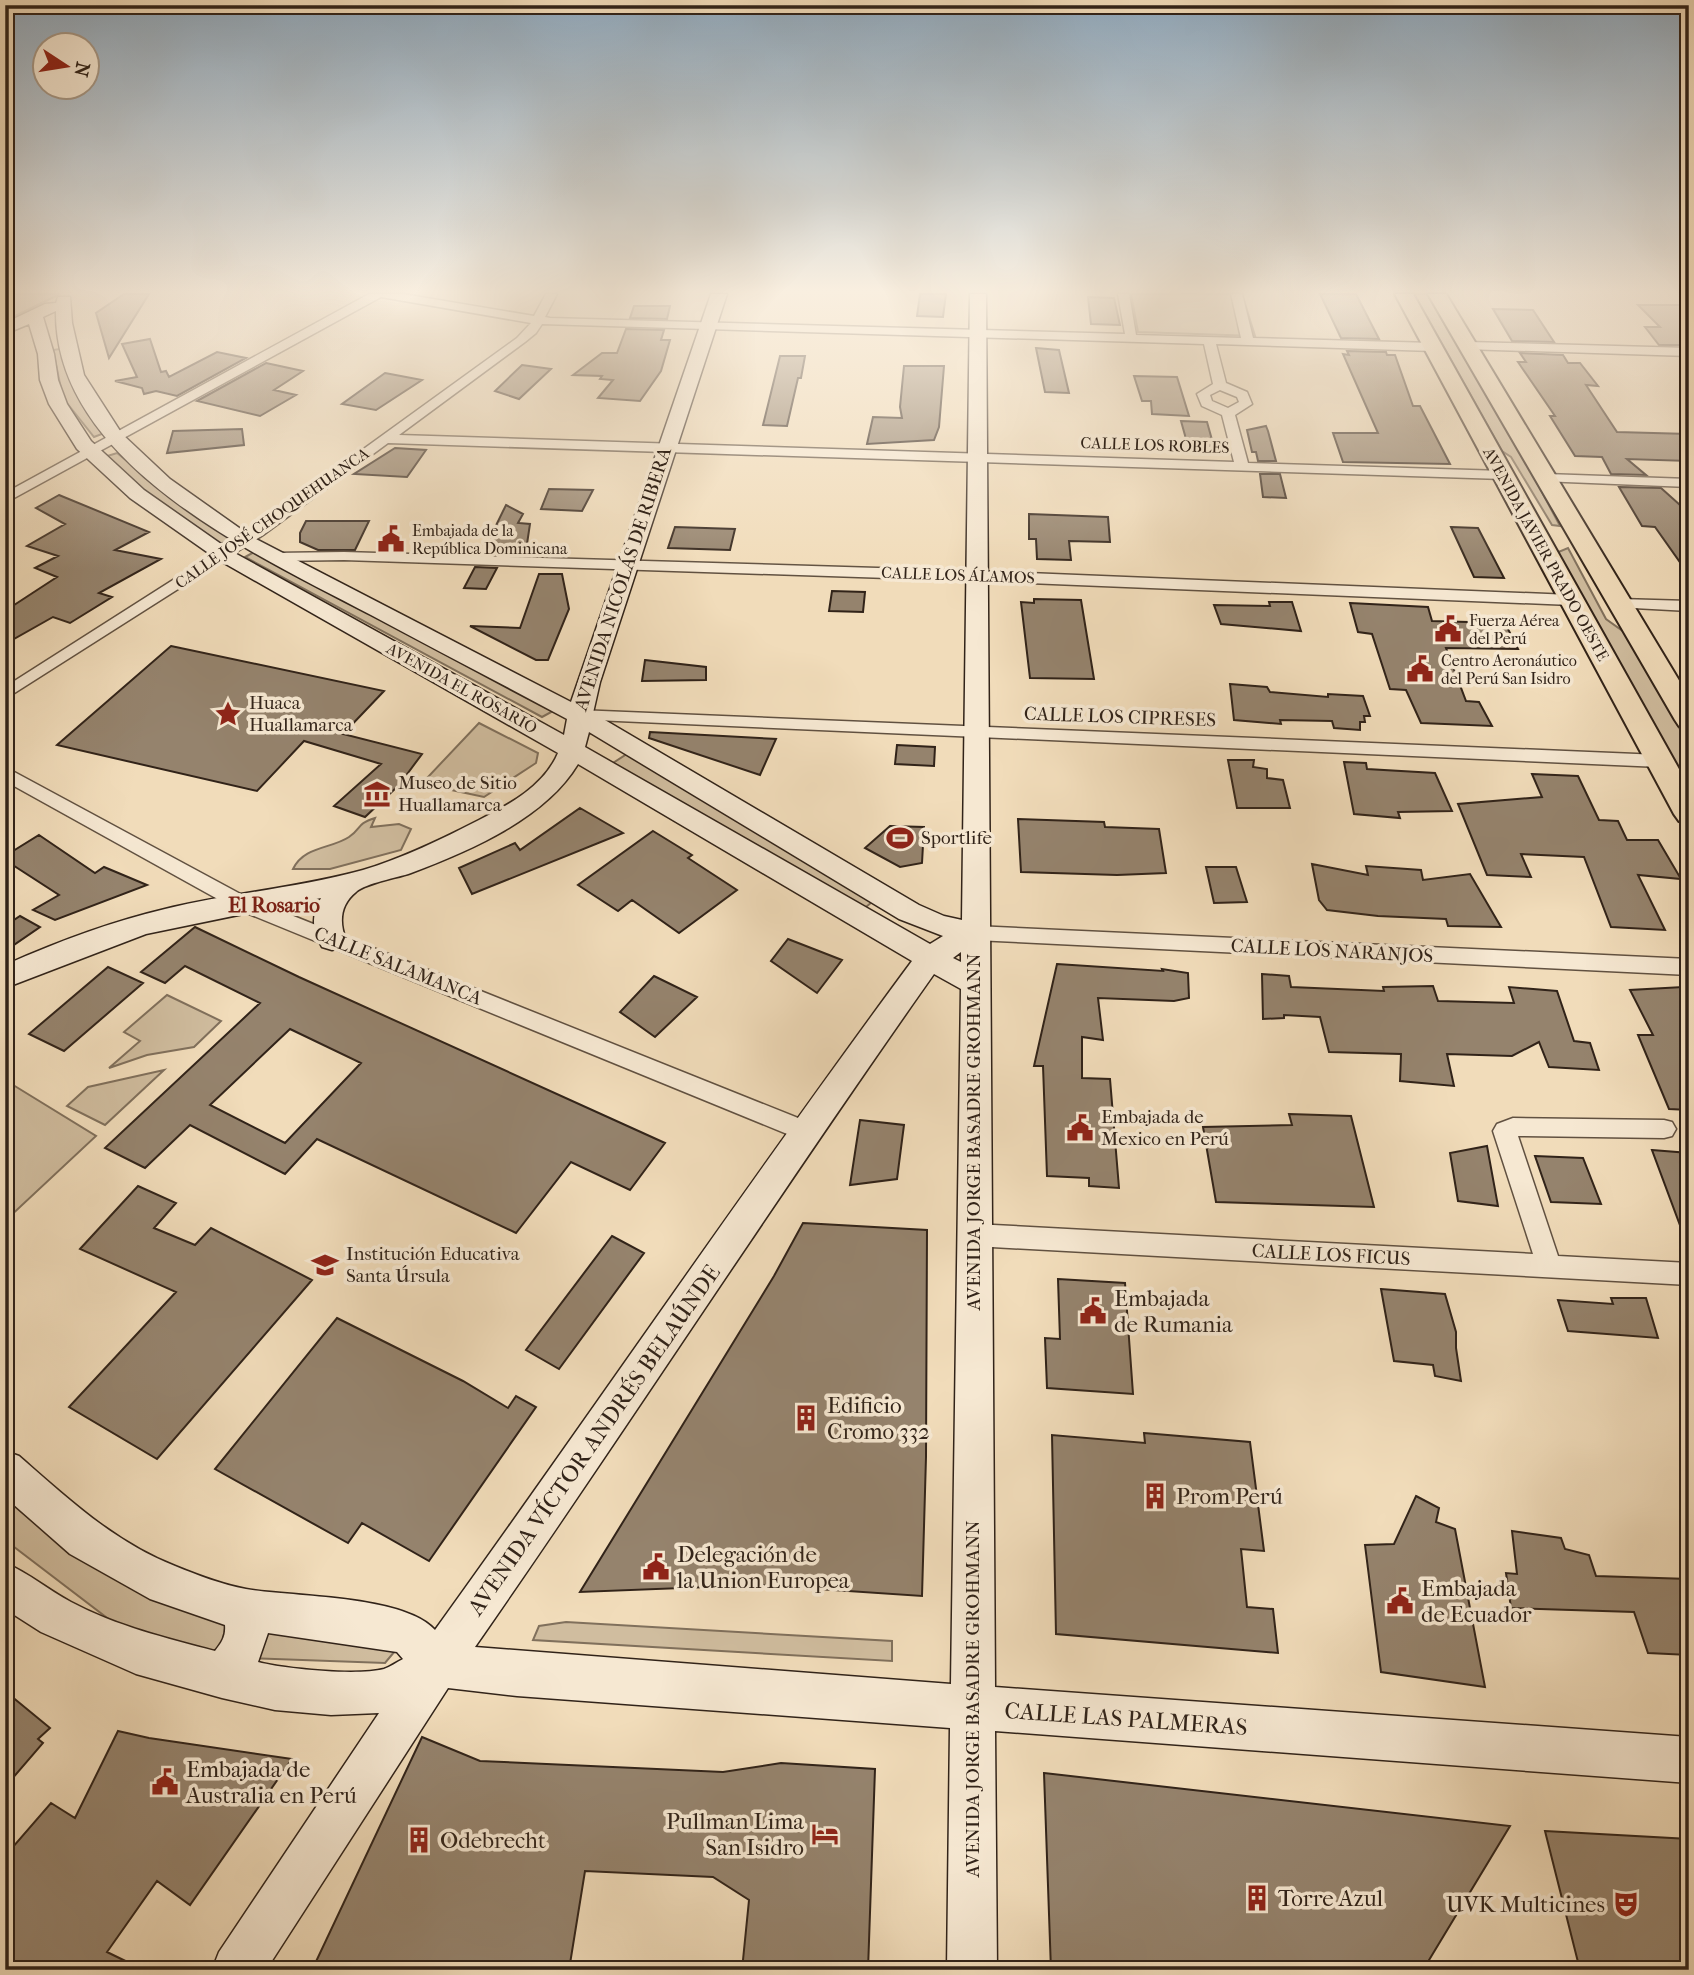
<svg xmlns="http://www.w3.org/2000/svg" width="1694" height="1975" viewBox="0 0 1694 1975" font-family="'IM FELL French Canon',serif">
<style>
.green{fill:#d0bd9f;stroke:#80705c;stroke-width:2}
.building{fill:#95836d;stroke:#312319;stroke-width:2;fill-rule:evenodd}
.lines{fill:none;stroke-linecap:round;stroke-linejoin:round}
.street-casing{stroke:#615141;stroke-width:3}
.secondary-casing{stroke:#312319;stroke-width:3}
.primary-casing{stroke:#312319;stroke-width:4}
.street{fill:#f6e8d2;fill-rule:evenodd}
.secondary{fill:#f6e8d2;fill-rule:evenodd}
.primary{fill:#f1dcba;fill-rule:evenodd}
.labels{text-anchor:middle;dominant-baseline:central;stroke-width:7;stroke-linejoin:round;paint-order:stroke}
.far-street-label{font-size:16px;fill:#312319;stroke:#f6e8d2}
.far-poi-label{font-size:16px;fill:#312319;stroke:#f6e8d2;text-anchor:start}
.street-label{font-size:19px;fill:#312319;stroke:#f6e8d2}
.poi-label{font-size:19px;fill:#312319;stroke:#f6e8d2;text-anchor:start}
.neighbourhood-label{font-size:21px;font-weight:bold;fill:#7a1f14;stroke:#f6e8d2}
.near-poi-label{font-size:23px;fill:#312319;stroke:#f6e8d2;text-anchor:start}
.near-street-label{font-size:23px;fill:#312319;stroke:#f6e8d2}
</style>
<rect width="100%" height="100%" fill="#f1dcba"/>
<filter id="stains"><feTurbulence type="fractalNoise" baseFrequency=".00286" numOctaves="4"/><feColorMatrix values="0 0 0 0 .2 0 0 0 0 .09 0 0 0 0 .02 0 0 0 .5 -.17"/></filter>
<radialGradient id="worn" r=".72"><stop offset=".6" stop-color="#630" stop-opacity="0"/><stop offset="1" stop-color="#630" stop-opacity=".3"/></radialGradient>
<path class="green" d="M5 294H60L5 321Z
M1131 294H1242L1255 336 1138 332Z
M1414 294H1427L1520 451 1560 526 1552 525 1511 457 1502 451Z
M66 348 107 432 94 437 63 398 53 350Z
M117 453 163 489 234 537 219 545 145 493 104 457Z
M1568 548 1606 619 1624 632 1689 745V791L1556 553Z
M256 551 555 710 542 717 245 557Z
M479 723 538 753 536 763 484 797 442 788 427 778Z
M630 752 877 898 861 911 613 763Z
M375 818 371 827 399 824 411 829 401 850 330 869H293C304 846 331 849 349 837 362 828 356 824 375 818Z
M167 995 221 1021 194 1047 147 1055 109 1068 140 1041 124 1032Z
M164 1070 105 1125 67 1106 88 1087Z
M5 1080 96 1136 5 1221Z
M5 1489 229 1618V1639L214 1656 123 1630 5 1540Z
M263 1620 395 1651 385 1663 249 1658Z
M566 1622 892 1641V1661L533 1640 539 1626Z"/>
<path class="building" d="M124 294H149L109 358 96 313Z
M920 294H946L943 317 917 316Z
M1320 294H1356L1379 339 1341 338Z
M1088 297 1114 298 1120 325 1091 324Z
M1638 305H1689V345H1659L1645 327H1660Z
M634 306H670L667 319 630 318Z
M1493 309 1533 310 1554 342 1512 341Z
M626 329 664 330 661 340H670L661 371 640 401 598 398 613 380 600 379 602 376 573 375 602 353H617Z
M150 339 161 372 166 371 169 377 217 352 246 358 177 396 156 391 144 394 142 388 115 381 137 377 122 344Z
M1036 348 1059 350 1069 393 1045 392Z
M1347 351 1386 352 1387 355H1395L1413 406H1420L1450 464 1343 462 1333 433H1378L1343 354 1349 355Z
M1520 353 1563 355 1568 363H1580L1598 386 1586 385 1617 432 1689 434V461L1627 459 1646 475 1611 474 1602 457 1575 456 1550 416H1555L1518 362H1526Z
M780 356H805L801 378H798L787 426 763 425Z
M266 363 303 371 274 390 296 395 260 416 197 401Z
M522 365 551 369 519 399 495 391Z
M904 366H944L939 427 934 440 867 444 873 417 902 418 900 407Z
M385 373 422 380 376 410 342 404Z
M1134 376 1177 377 1189 416 1152 414 1151 401H1142Z
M1181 421 1207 422 1214 447 1188 446Z
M1266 426 1268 431 1276 461H1258L1256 452H1252L1247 430Z
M242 429 244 445 167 453 173 431Z
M395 448 426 450 407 477 354 474Z
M1260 474H1280L1286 498 1263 497Z
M1619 487 1661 488 1680 505H1689V575L1655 527 1642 526Z
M549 489 593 490 582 511 541 509Z
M59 495 149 532 115 550 161 559 99 593 112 597 70 623 53 617 5 644V611L57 577 35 568 58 556 27 546 65 524 36 508Z
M506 505 523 514 518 523 530 524 527 544H508L503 554H482Z
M1029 514 1108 517 1110 542 1069 541 1071 560 1037 559 1036 539H1029Z
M306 521H369L355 550H318L300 542V533Z
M675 527 735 529 730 550 668 548Z
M1451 527 1478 528 1504 578 1474 577Z
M475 567 497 568 486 589 464 588Z
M539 574H562L569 609 548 660H536L470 626 520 628Z
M832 591 865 592 863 612 829 611Z
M1034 599 1081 600 1094 679 1030 678 1021 602 1034 603Z
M1269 602H1292L1301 631 1221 624 1214 605 1270 606Z
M1350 603 1428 607 1432 621 1505 623 1518 649 1446 648 1466 701 1479 702 1492 726 1421 723 1406 690 1390 689 1372 634 1358 632Z
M171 646 384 691 343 734 422 754 399 785 365 817 334 806 381 764 304 741 257 791 57 745Z
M645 660 706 667V680L642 681Z
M1230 684 1267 687 1270 692 1328 697V694L1363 696 1370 716H1364L1365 722H1360V730L1334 728 1332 721 1280 720 1281 724 1234 720Z
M650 732 776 739 760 775 649 738Z
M897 745 935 747 934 766 895 764Z
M1228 760H1254L1253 767 1267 769V778L1283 780 1290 808H1237Z
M1344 762 1366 763 1367 769 1435 773 1452 811 1398 812 1400 818 1354 814Z
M1532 774 1578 776 1599 820 1618 821 1627 840H1658L1681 879 1638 875 1665 930 1611 927 1584 857 1521 854 1531 877 1487 875 1458 804 1542 797Z
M580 808 623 833 472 894 459 868 515 843 520 850Z
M1018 819 1104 822 1105 827 1159 829 1166 873 1117 875 1021 872Z
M890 826 924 827 922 863 900 867 865 848Z
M653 831 692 855 688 858 737 890 679 933 632 900 618 911 578 885Z
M39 835 95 873 104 867 147 885 55 920 33 910 59 895 5 860V856Z
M1312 864 1368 875 1366 866 1421 870 1423 880 1470 874 1501 927 1448 926 1446 919 1378 916 1327 910 1319 900Z
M1206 867H1236L1247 902 1214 903Z
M20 916 40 927 5 951V926Z
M195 927 299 977 665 1143 630 1190 571 1162 516 1233 317 1139 285 1174 190 1125 145 1168 105 1148 260 1003 185 966 165 983 141 972ZM290 1029 361 1063 285 1143 210 1105Z
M788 939 842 960 817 993 771 961Z
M1057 964 1163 971 1162 969 1188 973 1189 998 1174 1001 1098 998 1103 1040 1082 1037V1078L1110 1079 1119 1188 1089 1186V1178L1047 1176 1043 1066H1034Z
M108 967 143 983 64 1051 29 1034Z
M1262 974 1289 976 1291 987 1384 991 1383 987 1433 986 1438 1001 1514 1003 1509 987 1557 991 1574 1041 1590 1043 1599 1070 1549 1067 1539 1042 1512 1056 1447 1054 1454 1086 1400 1081 1401 1054 1329 1052 1320 1017 1284 1015V1018L1263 1019Z
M654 976 697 997 655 1037 620 1012Z
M1683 987 1689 1002V1110L1669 1109 1638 1035H1653L1630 990Z
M1289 1114 1351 1116 1374 1207 1216 1202 1203 1127 1292 1125Z
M860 1120 904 1125 897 1179 850 1185Z
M1487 1146 1498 1206 1458 1201 1450 1153Z
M1652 1150 1689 1153V1243L1687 1244Z
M1535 1156 1583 1158 1601 1204 1551 1202Z
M138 1186 176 1203 154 1228 195 1245 211 1228 312 1280 157 1459 69 1407 176 1292 80 1249Z
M803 1223 927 1230 926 1457 922 1596 760 1585 580 1592 774 1276Z
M612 1236 644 1253 559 1369 526 1350Z
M1058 1279 1125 1283 1133 1394 1047 1388 1045 1338 1060 1339Z
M1381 1289 1445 1294 1456 1332V1348L1461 1381 1435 1376 1433 1365 1394 1361Z
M1611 1298H1646L1658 1338 1568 1331 1558 1300 1613 1304Z
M337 1318 463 1381 508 1408 516 1396 536 1407 429 1561 362 1523 348 1543 215 1469Z
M1144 1433 1250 1442 1264 1551 1241 1549 1247 1607 1273 1609 1278 1653 1056 1634 1052 1435 1145 1443Z
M1416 1496 1439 1508 1436 1522 1455 1529 1485 1687 1381 1672 1365 1545 1394 1544Z
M1512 1531 1561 1538 1565 1549 1589 1555 1596 1576 1689 1579V1655L1648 1653 1634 1612 1511 1608 1506 1573 1517 1574Z
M5 1691 50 1728 38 1739 43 1743 5 1787Z
M118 1731 149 1738 292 1759 190 1905 157 1881 107 1952 144 1970H5V1856L51 1803 75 1818Z
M422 1737 480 1761 723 1772 781 1763 875 1769 868 1970H742L749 1900 713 1877 585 1871 569 1970H312Z
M1044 1773 1510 1826 1423 1970H1051Z
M1545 1831 1689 1839V1970H1580Z"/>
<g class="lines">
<g class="street-casing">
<path id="street" d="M369 294H403L534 316 546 294H557L545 317 550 318 1125 334 1118 294H1129L1136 335 1241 338 1231 294H1242L1253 338 1433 343 1439 347 1433 351 1216 344 1226 383 1247 392 1252 404 1235 415 1248 463 1503 471 1510 475 1503 479 388 443 263 535 5 699V687L253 529 517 338 531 323 381 297 5 503V493ZM542 324 1204 344 1213 384 1197 394 1202 406 1222 415 1234 462 399 435 525 342 536 333ZM1220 390 1237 397 1239 402 1228 408 1212 401 1210 395Z
M1468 342 1689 348V356L1464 349 1462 346Z
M1546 474 1689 479V487L1541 481V475Z
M344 552 977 571 1571 595 1579 600 1571 605 977 581 344 560 276 561 269 557 276 553Z
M1620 599 1689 601V611L1615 607 1612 604Z
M578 710 1660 755 1669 761 1660 767 572 719 569 715Z
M5 767 246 897 813 1124 817 1131 813 1138 805 1140 797 1138 232 907 5 781Z
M975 926 1689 959V975L975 940 968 938 965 933 968 928Z
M1513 1118 1664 1120 1672 1122 1676 1129 1672 1136 1664 1138 1518 1136 1558 1256 1689 1263V1285L974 1246 965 1243 962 1235 965 1227 974 1224 1533 1254 1493 1131 1497 1124Z"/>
</g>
<g class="secondary-casing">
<path id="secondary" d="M711 294H727L600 682 593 713 919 905 944 916 962 920 970 294H986L995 1687 1689 1737V1783L995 1731 997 1970H947L950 1728 517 1696 448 1688 266 1970H212L219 1952 379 1713 331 1715 275 1710 222 1698 136 1674 41 1632 5 1609V1563C29 1573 48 1590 71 1602 116 1626 166 1638 215 1651 222 1642 226 1636 225 1625L150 1599 70 1554 5 1497V1451L19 1456C67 1498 114 1542 175 1566 197 1575 223 1585 246 1589 293 1597 404 1595 435 1630 595 1408 749 1181 912 961L578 764C545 819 469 851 411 873 397 878 366 883 356 892 340 905 339 922 346 940L342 947 332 950 322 947C312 930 311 916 321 898L146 934 5 988V965C57 942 110 922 165 909 230 893 298 888 363 870 403 858 442 839 479 820 510 804 544 786 558 753L217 559 130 498 77 449 49 404 40 380 38 354 29 324 5 334V323L45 304 56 303 58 297H70L72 323 84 375 122 434 170 479 252 537 571 702ZM56 311C54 463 256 555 371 615 436 650 502 684 567 719L564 735 231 551 144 490 91 441 67 404 58 380 54 354 43 317ZM589 732 899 919 943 936 930 944 585 747ZM961 952V962L953 958ZM934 974 961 989 951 1684 475 1647C630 1424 777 1196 934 974ZM268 1633 397 1652 403 1659C397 1662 390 1667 384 1669 357 1676 285 1669 258 1662Z"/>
</g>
<g class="primary-casing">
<path id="primary" d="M1395 294H1413L1689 787V824L1679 821 1674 814Z
M1428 294H1446L1689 697V728L1679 726 1675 720Z"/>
</g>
<use href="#street" class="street"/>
<use href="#secondary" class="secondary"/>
<use href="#primary" class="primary"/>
</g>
<linearGradient id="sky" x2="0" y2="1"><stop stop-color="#91abc0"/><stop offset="0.51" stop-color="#f9efe0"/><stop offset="1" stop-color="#f9efe0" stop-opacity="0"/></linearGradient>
<rect width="1694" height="571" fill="url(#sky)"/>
<defs>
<g id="civic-bare" transform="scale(2.1)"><path d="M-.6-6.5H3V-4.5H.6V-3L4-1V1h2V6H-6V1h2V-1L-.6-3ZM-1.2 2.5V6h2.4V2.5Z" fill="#8f2418" stroke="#f6e8d2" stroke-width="2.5" paint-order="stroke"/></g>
<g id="sight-bare" transform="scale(2.1)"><path d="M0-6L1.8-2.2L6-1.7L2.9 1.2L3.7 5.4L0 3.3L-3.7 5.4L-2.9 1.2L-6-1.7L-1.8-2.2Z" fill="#8f2418" stroke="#f6e8d2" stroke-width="2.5" paint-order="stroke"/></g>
<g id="museum-bare" transform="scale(2.1)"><path d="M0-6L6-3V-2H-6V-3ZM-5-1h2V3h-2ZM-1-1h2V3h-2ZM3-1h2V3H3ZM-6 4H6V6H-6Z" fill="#8f2418" stroke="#f6e8d2" stroke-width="2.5" paint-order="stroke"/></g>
<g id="stadium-bare" transform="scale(2.1)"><path d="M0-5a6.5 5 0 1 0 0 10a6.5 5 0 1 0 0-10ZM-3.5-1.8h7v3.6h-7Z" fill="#8f2418" stroke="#f6e8d2" stroke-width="2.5" paint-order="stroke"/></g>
<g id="school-bare" transform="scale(2.1)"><path d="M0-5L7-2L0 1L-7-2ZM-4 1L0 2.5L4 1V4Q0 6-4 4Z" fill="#8f2418" stroke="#f6e8d2" stroke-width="2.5" paint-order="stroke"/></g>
<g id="building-bare" transform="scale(2.1)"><path d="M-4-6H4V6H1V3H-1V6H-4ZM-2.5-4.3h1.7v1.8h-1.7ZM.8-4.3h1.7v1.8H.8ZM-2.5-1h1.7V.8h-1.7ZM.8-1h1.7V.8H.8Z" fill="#8f2418" stroke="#f6e8d2" stroke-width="2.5" paint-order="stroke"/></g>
<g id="hotel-bare" transform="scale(2.1)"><path d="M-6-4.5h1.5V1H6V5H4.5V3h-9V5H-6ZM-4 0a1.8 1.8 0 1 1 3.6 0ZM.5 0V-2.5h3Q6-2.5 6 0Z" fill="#8f2418" stroke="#f6e8d2" stroke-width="2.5" paint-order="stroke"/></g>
<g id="theatre-bare" transform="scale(2.1)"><path d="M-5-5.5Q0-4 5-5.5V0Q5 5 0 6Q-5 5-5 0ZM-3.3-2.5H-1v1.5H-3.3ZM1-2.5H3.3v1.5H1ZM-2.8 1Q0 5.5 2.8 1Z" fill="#8f2418" stroke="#f6e8d2" stroke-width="2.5" paint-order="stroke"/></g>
</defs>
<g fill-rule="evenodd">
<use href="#civic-bare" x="391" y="539"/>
<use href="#civic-bare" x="1448" y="629"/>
<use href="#civic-bare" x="1420" y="669"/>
<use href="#sight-bare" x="228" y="714"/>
<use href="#museum-bare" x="377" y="794"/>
<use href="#stadium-bare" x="900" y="838"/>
<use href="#civic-bare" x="1080" y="1128"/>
<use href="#school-bare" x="325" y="1265"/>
<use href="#civic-bare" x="1093" y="1311"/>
<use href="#building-bare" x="806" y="1418"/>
<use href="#building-bare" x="1155" y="1496"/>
<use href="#civic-bare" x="656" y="1567"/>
<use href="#civic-bare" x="1400" y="1601"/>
<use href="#civic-bare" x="165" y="1782"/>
<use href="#hotel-bare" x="825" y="1834"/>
<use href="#building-bare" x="419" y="1840"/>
<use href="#building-bare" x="1257" y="1898"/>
<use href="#theatre-bare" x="1626" y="1904"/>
</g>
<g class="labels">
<g class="far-street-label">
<text transform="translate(1155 445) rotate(2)">CALLE LOS ROBLES</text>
<text transform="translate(272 518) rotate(-35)">CALLE JOSÉ CHOQUEHUANCA</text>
<text transform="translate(1546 554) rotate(61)">AVENIDA JAVIER PRADO OESTE</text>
<text transform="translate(958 575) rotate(2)">CALLE LOS ÁLAMOS</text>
<text transform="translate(462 688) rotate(29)">AVENIDA EL ROSARIO</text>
</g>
<g class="far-poi-label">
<text x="412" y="530">Embajada de la<tspan x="412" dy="18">República Dominicana</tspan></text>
<text x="1469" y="620">Fuerza Aérea<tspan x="1469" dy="18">del Perú</tspan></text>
<text x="1441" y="660">Centro Aeronáutico<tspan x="1441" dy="18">del Perú San Isidro</tspan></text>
</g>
<g class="street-label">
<text transform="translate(623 579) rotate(-72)">AVENIDA NICOLÁS DE RIBERA</text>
<text transform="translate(1120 717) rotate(2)">CALLE LOS CIPRESES</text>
<text transform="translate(1332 951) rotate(3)">CALLE LOS NARANJOS</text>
<text transform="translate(398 966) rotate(22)">CALLE SALAMANCA</text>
<text transform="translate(974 1132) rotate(-90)">AVENIDA JORGE BASADRE GROHMANN</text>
<text transform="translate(1331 1255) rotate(3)">CALLE LOS FICUS</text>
<text transform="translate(973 1699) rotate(-90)">AVENIDA JORGE BASADRE GROHMANN</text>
</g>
<g class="poi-label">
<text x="249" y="703">Huaca<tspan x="249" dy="22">Huallamarca</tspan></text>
<text x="398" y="783">Museo de Sitio<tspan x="398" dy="22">Huallamarca</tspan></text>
<text x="921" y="838">Sportlife</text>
<text x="1101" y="1117">Embajada de<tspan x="1101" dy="22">Mexico en Perú</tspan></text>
<text x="346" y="1254">Institución Educativa<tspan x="346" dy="22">Santa Úrsula</tspan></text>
</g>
<g class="neighbourhood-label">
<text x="274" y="905">El Rosario</text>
</g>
<g class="near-poi-label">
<text x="1114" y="1298">Embajada<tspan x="1114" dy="26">de Rumania</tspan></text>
<text x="827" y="1405">Edificio<tspan x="827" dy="26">Cromo 332</tspan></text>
<text x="1176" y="1496">Prom Perú</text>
<text x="677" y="1554">Delegación de<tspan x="677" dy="26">la Union Europea</tspan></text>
<text x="1421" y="1588">Embajada<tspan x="1421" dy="26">de Ecuador</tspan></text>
<text x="186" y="1769">Embajada de<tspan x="186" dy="26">Australia en Perú</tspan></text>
<text x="804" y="1821" text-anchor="end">Pullman Lima<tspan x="804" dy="26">San Isidro</tspan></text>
<text x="440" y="1840">Odebrecht</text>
<text x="1278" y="1898">Torre Azul</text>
<text x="1605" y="1904" text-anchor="end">UVK Multicines</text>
</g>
<g class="near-street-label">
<text transform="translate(594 1440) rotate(-55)">AVENIDA VÍCTOR ANDRÉS BELAÚNDE</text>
<text transform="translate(1126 1719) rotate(4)">CALLE LAS PALMERAS</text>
</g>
</g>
<rect width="1694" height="1975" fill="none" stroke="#f1dcba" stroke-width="28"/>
<rect x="7" y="7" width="1680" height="1961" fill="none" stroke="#312319" stroke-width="3.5"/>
<rect x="14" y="14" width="1666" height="1947" fill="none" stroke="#312319" stroke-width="2"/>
<g transform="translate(66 66) rotate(102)"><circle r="33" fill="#f6e8d2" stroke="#a79988" stroke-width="2"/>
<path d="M0-5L12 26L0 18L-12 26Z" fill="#8f2418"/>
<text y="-10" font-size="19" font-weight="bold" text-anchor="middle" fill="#312319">N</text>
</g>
<rect width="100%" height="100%" filter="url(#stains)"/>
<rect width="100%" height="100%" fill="url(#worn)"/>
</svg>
